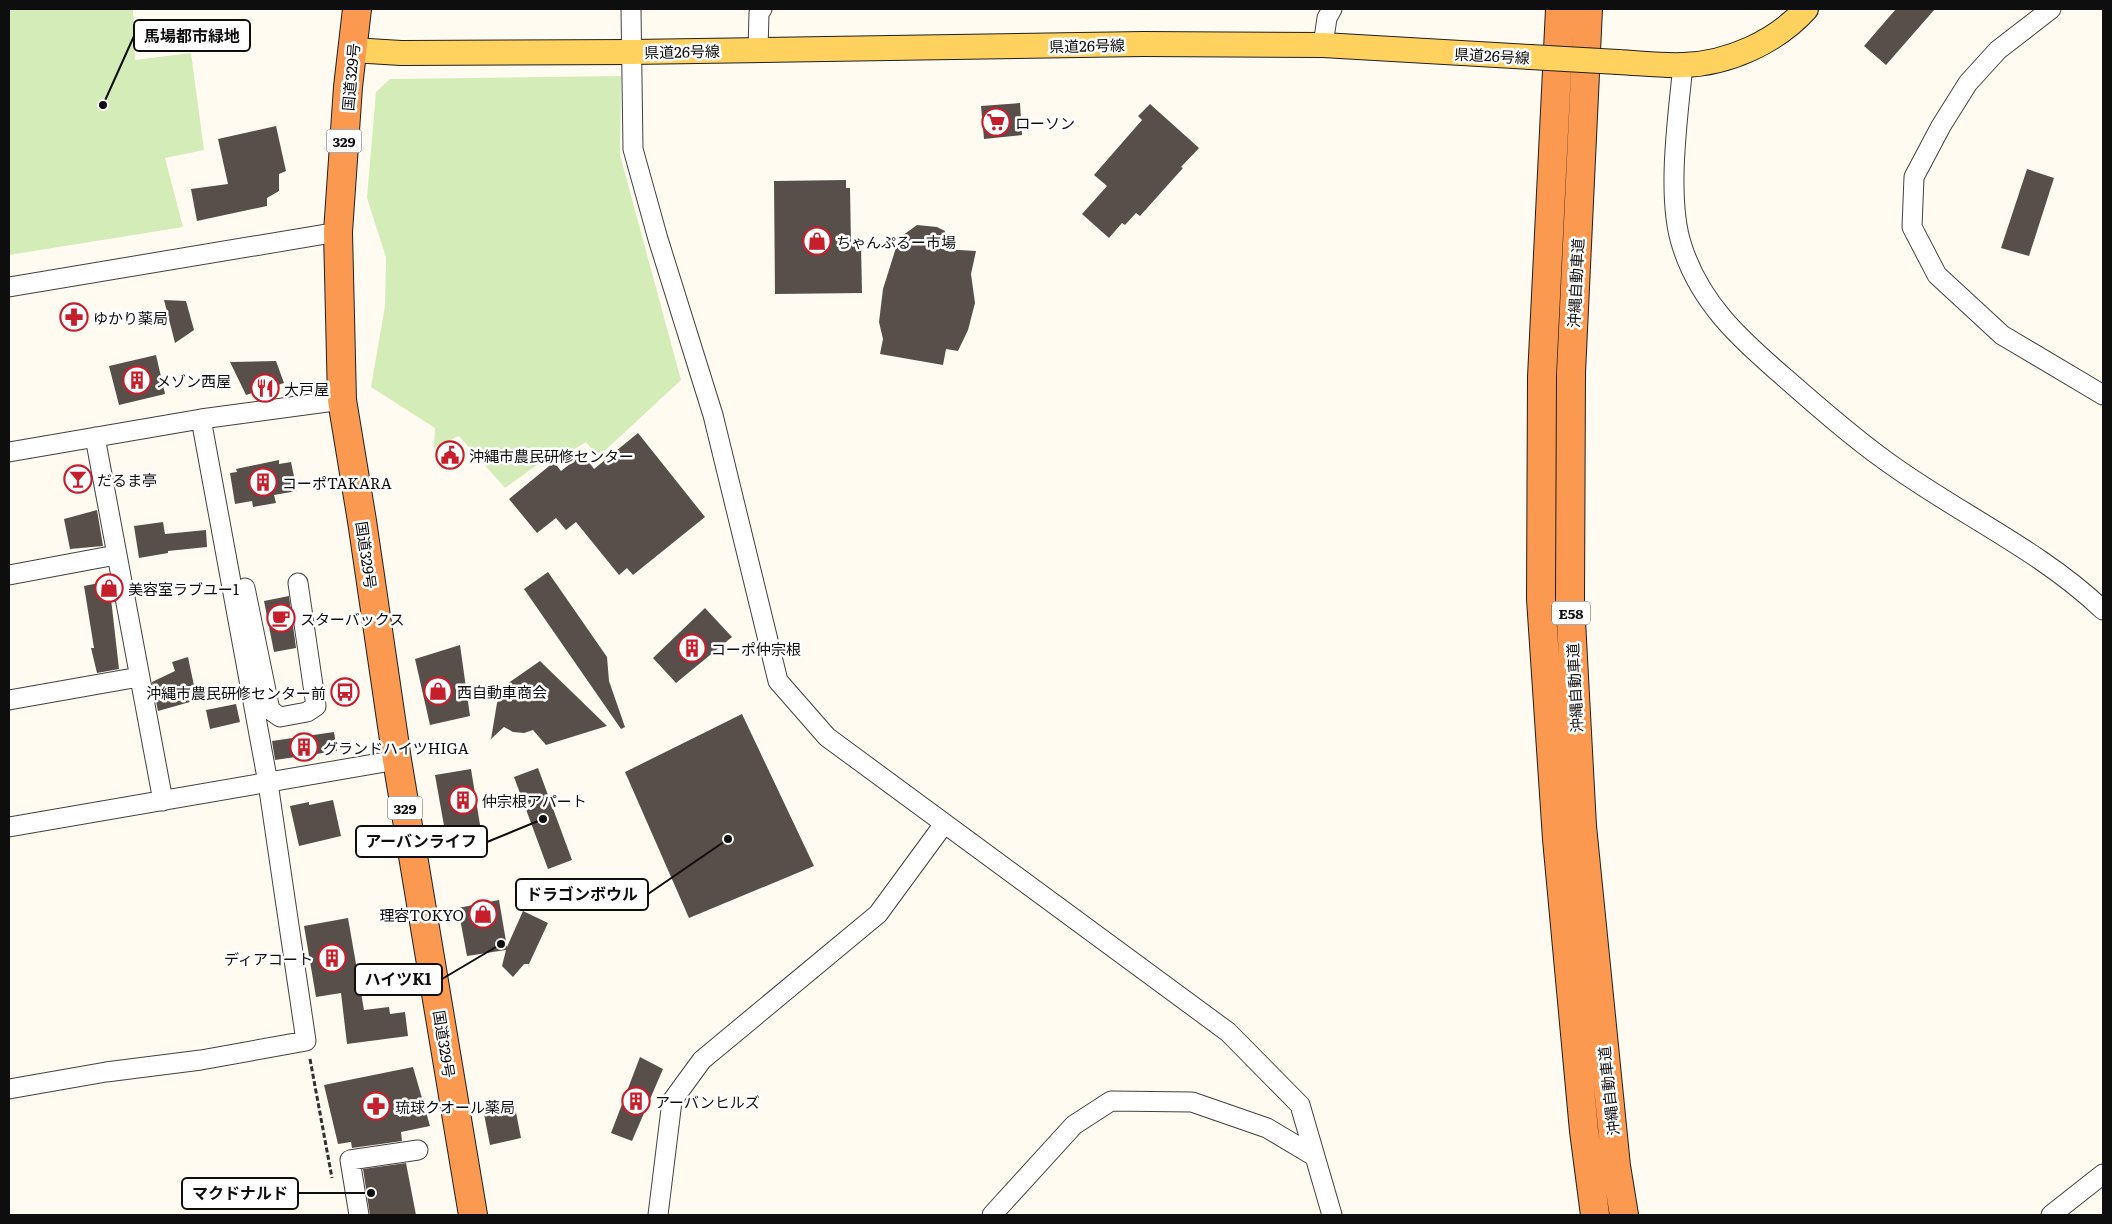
<svg xmlns="http://www.w3.org/2000/svg" width="2112" height="1224" viewBox="0 0 2112 1224" font-family="Literata,'Noto Sans JP',serif">
<style>
.green{fill:#d4ecb7}
.building{fill:#584f4a}
.lines{fill:none;stroke-linecap:round;stroke-linejoin:round}
.minor-casing{stroke:#414141;stroke-width:21}
.major-casing{stroke:#1f1f1f;stroke-width:26}
.highway-casing{stroke:#1f1f1f;stroke-width:30}
.path{stroke:#303030;stroke-width:3;stroke-dasharray:5 2.5;stroke-linecap:butt}
.minor{stroke:#fff;stroke-width:19}
.major{stroke:#ffd260;stroke-width:24}
.highway{stroke:#fc9951;stroke-width:28}
.major-bridge-casing{stroke:#1f1f1f;stroke-width:26;stroke-linecap:butt}
.major-bridge{stroke:#ffd260;stroke-width:24}
.labels{text-anchor:middle;dominant-baseline:central;stroke-width:5;stroke-linejoin:round;paint-order:stroke}
.shield{fill:#fff;stroke:#565656;stroke-width:1}
.shield-label{font-size:14px;font-weight:bold;fill:#0e0e0e}
.street-label{font-size:15px;fill:#0e0e0e;stroke:#fff}
.poi-label{font-size:15px;fill:#0e0e0e;stroke:#fff;text-anchor:start}
.leader{fill:none;stroke:#0e0e0e;stroke-width:2}
.callout-dot{fill:#0e0e0e;stroke:#fff;stroke-width:2}
.callout{fill:#fff;stroke:#0e0e0e;stroke-width:2}
.callout-label{font-size:16px;text-anchor:middle;font-weight:bold;fill:#0e0e0e}
</style>
<rect width="100%" height="100%" fill="#fffbf0"/>
<path class="green" d="M9 9H133L135 60 191 53 204 150 165 158 183 227 9 255Z
M621 76 620 155 681 380 598 457 586 442 554 461 548 457 505 488 459 436 434 448 435 428 371 387 385 306 386 257 367 198 376 92 390 79Z"/>
<path class="building" d="M1896 9H1935L1886 65 1864 46Z
M1020 103 1022 135 984 139 981 106Z
M1150 104 1199 148 1181 167 1183 168 1140 216 1136 213 1125 225 1122 223 1109 238 1082 214 1107 186 1094 175 1142 120 1138 116Z
M276 126 286 171 279 174V191L267 198V206L197 221 191 189 228 184 218 139Z
M2027 169 2054 178 2029 256 2001 248Z
M846 180V188H850L851 244H861L862 293 775 294 774 181Z
M917 225 937 227 945 231 942 249 976 251 971 274 975 303 968 330 958 351 946 349 943 365 880 354 883 339 879 322 883 289 899 238Z
M164 300 186 301 194 330 175 343Z
M156 355 165 394 119 405 109 366Z
M276 361 284 383 246 395 230 362Z
M638 433 705 517 633 575 627 568 619 575 576 522 566 530 556 518 537 533 509 499 554 462 561 471 583 454 594 469Z
M279 460V464L291 462 297 491 274 495 276 503 253 507 252 501 235 504 230 473 237 472 236 469Z
M97 510 103 546 70 549 64 519Z
M163 522 165 534 206 530 207 547 168 551V553L139 558 134 526Z
M548 572 607 657 609 681 625 727 621 729 524 589Z
M109 581 119 669 97 673 91 648H94L84 586Z
M289 596 296 648 274 652 264 601Z
M705 608 732 637 676 683 653 658Z
M460 645 470 716 430 725 415 659Z
M188 657 197 700 158 711 152 682 175 671 172 662Z
M540 661 607 726 546 745 533 730 524 733 513 732 504 727 491 739 497 703 506 689 504 686Z
M236 704 240 722 210 729 206 710Z
M742 714 814 866 689 918 625 772Z
M334 732 337 751 275 760 272 741Z
M538 768 572 860 548 869 514 777Z
M471 769 481 831 446 837 435 775Z
M333 800 341 836 299 846 290 806 309 802V805Z
M499 900 507 947 523 911 548 923 529 964H524L513 977 502 966 506 950 467 956 458 908Z
M348 918 364 1010 389 1007 390 1014 405 1012 408 1036 347 1044 341 993 316 997 304 926Z
M640 1057 663 1069 632 1141 611 1133Z
M413 1067 430 1126 401 1132 402 1141 352 1148 351 1142 338 1144 324 1085Z
M515 1107 521 1138 490 1145 484 1114Z
M406 1163 416 1215H370L363 1169Z"/>
<g class="lines">
<g class="minor-casing">
<path id="minor" d="M631 9 633 149 658 239 713 415 778 681 827 737 1228 1032 1300 1105 1332 1215
M2051 9 1998 50 1968 83 1941 126 1914 177 1912 227 1937 275 2002 335 2103 395
M1323 45 1327 18 1332 9
M758 50 759 13 762 9
M1683 65C1678 116 1666 198 1682 246 1700 303 1740 339 1784 377 1817 406 1851 436 1886 461 1957 513 2039 549 2103 610
M9 287 338 232
M95 437 163 801
M9 452 201 419 342 400
M9 575 116 555
M245 588 270 710 280 717 307 712 316 706 298 583
M9 700 139 677
M9 827 397 760
M9 1089 106 1072 201 1060 306 1041 268 783 201 419
M359 1215 350 1160 418 1150
M658 1215 672 1101 702 1060 878 914 944 824
M992 1215 1074 1125 1111 1101 1192 1102 1267 1128 1314 1156
M2051 1215 2103 1174"/>
</g>
<g class="major-casing">
<path id="major" d="M352 50 401 53 632 52 1143 44 1323 45 1530 57
M1618 62C1639 63 1662 66 1683 65 1728 64 1776 42 1806 9"/>
</g>
<g class="highway-casing">
<path id="highway" d="M357 9 348 87 338 232 342 400 362 521 397 760 473 1215
M1560 9 1542 377 1541 599 1557 839 1584 1131 1595 1215
M1588 9 1571 373 1570 602 1582 826 1616 1166 1624 1215"/>
</g>
<path class="path" d="M310 1059 332 1178"/>
<use href="#minor" class="minor"/>
<use href="#major" class="major"/>
<use href="#highway" class="highway"/>
<g class="major-bridge-casing">
<path id="major-bridge" d="M1530 57 1618 62"/>
</g>
<use href="#major-bridge" class="major-bridge"/>
</g>
<defs>
<g id="supermarket-ring" transform="scale(1.4375)"><circle r="9.5" fill="#fff" stroke="#c71e2c" stroke-width="1.5"/><path d="M-6-5.5h2.5l.6 2H6L4.5 2H-2.5L-4.4-4H-6ZM-1.5 3.2a1.3 1.3 0 1 0 .1 0ZM3 3.2a1.3 1.3 0 1 0 .1 0Z" fill="#c71e2c"/></g>
<g id="shop-ring" transform="scale(1.4375)"><circle r="9.5" fill="#fff" stroke="#c71e2c" stroke-width="1.5"/><path d="M-5-2.5h2.3a2.7 3.5 0 0 1 5.4 0H5L5.5 6h-11ZM-1.5-2.5h3a1.5 2.3 0 0 0-3 0Z" fill="#c71e2c"/></g>
<g id="pharmacy-ring" transform="scale(1.4375)"><circle r="9.5" fill="#fff" stroke="#c71e2c" stroke-width="1.5"/><path d="M-2-6h4v4h4v4h-4v4h-4v-4h-4v-4h4Z" fill="#c71e2c"/></g>
<g id="building-ring" transform="scale(1.4375)"><circle r="9.5" fill="#fff" stroke="#c71e2c" stroke-width="1.5"/><path d="M-4-6H4V6H1V3H-1V6H-4ZM-2.5-4.3h1.7v1.8h-1.7ZM.8-4.3h1.7v1.8H.8ZM-2.5-1h1.7V.8h-1.7ZM.8-1h1.7V.8H.8Z" fill="#c71e2c"/></g>
<g id="restaurant-ring" transform="scale(1.4375)"><circle r="9.5" fill="#fff" stroke="#c71e2c" stroke-width="1.5"/><path d="M-5-6h1v4h1v-4h1v4h1v-4h1v5L-1.5 .5V6h-2V.5L-5-1ZM5-6V6H3V1.5H1.5Q1.5-4 5-6Z" fill="#c71e2c"/></g>
<g id="civic-ring" transform="scale(1.4375)"><circle r="9.5" fill="#fff" stroke="#c71e2c" stroke-width="1.5"/><path d="M-.6-6.5H3V-4.5H.6V-3L4-1V1h2V6H-6V1h2V-1L-.6-3ZM-1.2 2.5V6h2.4V2.5Z" fill="#c71e2c"/></g>
<g id="bar-ring" transform="scale(1.4375)"><circle r="9.5" fill="#fff" stroke="#c71e2c" stroke-width="1.5"/><path d="M-6-5H6L.8 .8V4.5H3.5V6h-7V4.5H-.8V.8Z" fill="#c71e2c"/></g>
<g id="cafe-ring" transform="scale(1.4375)"><circle r="9.5" fill="#fff" stroke="#c71e2c" stroke-width="1.5"/><path d="M-5.5-4.5H6V0H3Q3 3.5 0 3.5H-2.5Q-5.5 3.5-5.5 0ZM3-3.2v2h1.7v-2ZM-6 4.5H4V6H-6Z" fill="#c71e2c"/></g>
<g id="bus-ring" transform="scale(1.4375)"><circle r="9.5" fill="#fff" stroke="#c71e2c" stroke-width="1.5"/><path d="M-5-6H5V4H4V6H2V4H-2V6H-4V4H-5ZM-3.5-4V0h7V-4ZM-3.5 1.2v1.5H-2V1.2ZM2 1.2v1.5H3.5V1.2Z" fill="#c71e2c"/></g>
</defs>
<g fill-rule="evenodd">
<use href="#supermarket-ring" x="996" y="122"/>
<use href="#shop-ring" x="817" y="241"/>
<use href="#pharmacy-ring" x="74" y="317"/>
<use href="#building-ring" x="137" y="380"/>
<use href="#restaurant-ring" x="265" y="388"/>
<use href="#civic-ring" x="450" y="455"/>
<use href="#bar-ring" x="78" y="479"/>
<use href="#building-ring" x="263" y="482"/>
<use href="#shop-ring" x="109" y="588"/>
<use href="#cafe-ring" x="281" y="618"/>
<use href="#building-ring" x="692" y="648"/>
<use href="#shop-ring" x="438" y="691"/>
<use href="#bus-ring" x="345" y="692"/>
<use href="#building-ring" x="304" y="747"/>
<use href="#building-ring" x="463" y="800"/>
<use href="#shop-ring" x="483" y="914"/>
<use href="#building-ring" x="332" y="958"/>
<use href="#building-ring" x="636" y="1101"/>
<use href="#pharmacy-ring" x="376" y="1106"/>
</g>
<g class="labels">
<g class="shield">
<rect x="326.5" y="129.5" width="35" height="23" rx="4"/>
<rect x="1552" y="601.5" width="38" height="23" rx="4"/>
<rect x="387.5" y="796.5" width="35" height="23" rx="4"/>
</g>
<g class="shield-label">
<text x="344" y="141">329</text>
<text x="1571" y="613">E58</text>
<text x="405" y="808">329</text>
</g>
<g class="street-label">
<text transform="translate(1087 45) rotate(-1)">県道26号線</text>
<text transform="translate(682 51) rotate(-1)">県道26号線</text>
<text transform="translate(1492 55) rotate(3)">県道26号線</text>
<text transform="translate(350 77) rotate(-85)">国道329号</text>
<text transform="translate(1575 283) rotate(-87)">沖縄自動車道</text>
<text transform="translate(367 555) rotate(82)">国道329号</text>
<text transform="translate(1574 688) rotate(-93)">沖縄自動車道</text>
<text transform="translate(445 1044) rotate(81)">国道329号</text>
<text transform="translate(1608 1091) rotate(-96)">沖縄自動車道</text>
</g>
<g class="poi-label">
<text x="1015" y="122">ローソン</text>
<text x="836" y="241">ちゃんぷるー市場</text>
<text x="93" y="317">ゆかり薬局</text>
<text x="156" y="380">メゾン西屋</text>
<text x="284" y="388">大戸屋</text>
<text x="469" y="455">沖縄市農民研修センター</text>
<text x="97" y="479">だるま亭</text>
<text x="282" y="482">コーポTAKARA</text>
<text x="128" y="588">美容室ラブユー1</text>
<text x="300" y="618">スターバックス</text>
<text x="711" y="648">コーポ仲宗根</text>
<text x="457" y="691">西自動車商会</text>
<text x="326" y="692" text-anchor="end">沖縄市農民研修センター前</text>
<text x="323" y="747">グランドハイツHIGA</text>
<text x="482" y="800">仲宗根アパート</text>
<text x="464" y="914" text-anchor="end">理容TOKYO</text>
<text x="313" y="958" text-anchor="end">ディアコート</text>
<text x="655" y="1101">アーバンヒルズ</text>
<text x="395" y="1106">琉球クオール薬局</text>
</g>
</g>
<path class="leader" d="M103 105L134 36M543 819L487 842M728 839L648 894M501 944L442 979M371 1193L298 1193"/>
<g class="callout-dot">
<circle cx="103" cy="105" r="5"/>
<circle cx="543" cy="819" r="5"/>
<circle cx="728" cy="839" r="5"/>
<circle cx="501" cy="944" r="5"/>
<circle cx="371" cy="1193" r="5"/>
</g>
<g class="callout">
<rect x="134" y="20" width="116" height="31" rx="5"/>
<rect x="356" y="826" width="131" height="31" rx="5"/>
<rect x="516" y="879" width="132" height="31" rx="5"/>
<rect x="355" y="964" width="87" height="31" rx="5"/>
<rect x="182" y="1178" width="116" height="31" rx="5"/>
</g>
<g class="callout-label">
<text x="192" y="42">馬場都市緑地</text>
<text x="421" y="847">アーバンライフ</text>
<text x="582" y="900">ドラゴンボウル</text>
<text x="398" y="985">ハイツK1</text>
<text x="240" y="1199">マクドナルド</text>
</g>
<rect width="2112" height="1224" fill="none" stroke="#0e0e0e" stroke-width="20"/>
</svg>
